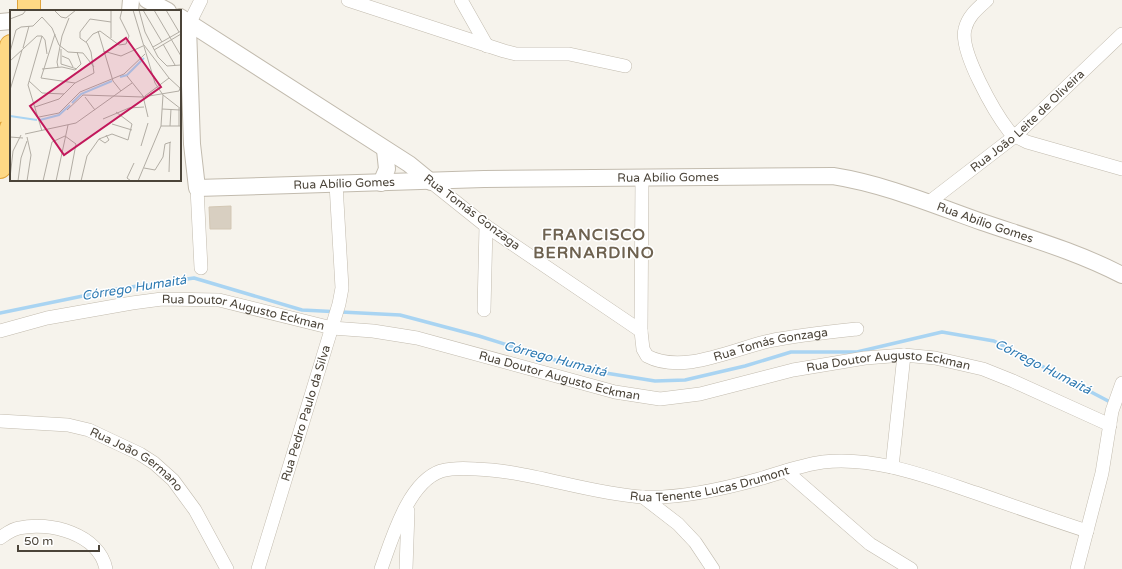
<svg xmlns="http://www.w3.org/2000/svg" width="1122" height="569" viewBox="0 0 1122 569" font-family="'Varela Round',sans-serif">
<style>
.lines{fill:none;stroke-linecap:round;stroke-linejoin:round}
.stream{stroke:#a9d4f2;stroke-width:3.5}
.building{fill:#d8cfc1;stroke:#d3c7b4}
.minor-casing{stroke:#c2bbae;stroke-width:14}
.tertiary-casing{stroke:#c2bbae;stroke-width:18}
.trunk-casing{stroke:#e0a43c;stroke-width:24}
.minor{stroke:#fff;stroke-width:13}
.tertiary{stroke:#fff;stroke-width:16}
.trunk{stroke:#ffd985;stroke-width:22}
.labels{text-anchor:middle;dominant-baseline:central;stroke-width:3;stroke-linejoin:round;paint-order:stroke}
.street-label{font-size:12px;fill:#4b4439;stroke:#fff}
.water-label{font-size:13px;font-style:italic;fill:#2e7ab2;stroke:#fff}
.district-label{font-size:16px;font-weight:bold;letter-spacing:1px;fill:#6e6250;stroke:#fff}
.inset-river{fill:none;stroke:#a9d4f2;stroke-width:2}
.inset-road{fill:none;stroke:#b2ada4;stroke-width:1}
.view{fill:#c2185b;fill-opacity:0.15;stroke:#c2185b;stroke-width:2}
.inset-edge{fill:none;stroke:#4b4439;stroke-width:2}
</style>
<rect width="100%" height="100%" fill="#f6f3ec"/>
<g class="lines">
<path class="stream" d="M0 313 117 289 194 278 302 310 400 315 479 336 587 370 655 381 685 380 745 366 791 352H857L942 332 994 341 1112 403"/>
</g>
<path class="building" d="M231 206V229H210L209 207Z"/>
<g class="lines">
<g class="minor-casing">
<g id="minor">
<path d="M348 0 504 51 516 54H569L625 66"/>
<path d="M461 0 487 46"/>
<path d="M987 0C978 8 968 16 965 29 959 51 995 113 1009 131L1015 136 1027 142 1122 169"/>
<path d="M190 22 201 0"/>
<path id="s1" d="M642 177 641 331 643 349 647 356C683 375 733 349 769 341 798 335 828 332 857 329"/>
<path d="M431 182 486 226 641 331"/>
<path d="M197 188 201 268"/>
<path id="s2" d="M928 203 1015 136 1122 34"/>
<path d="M484 310 486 226"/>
<path id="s3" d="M0 331 47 318 132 303 162 299 219 300 332 328 373 331 417 338 615 392 660 399 700 394 793 370 865 358 904 355 935 358 983 369 1013 381 1110 425"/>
<path id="s4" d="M0 421 68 425 89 430 140 454 154 463 173 480 195 510 227 569"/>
<path d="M892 467 904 355"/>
<path d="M786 471 870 544 911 569"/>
<path d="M643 497 678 524 695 542 713 569"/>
<path d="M0 538C6 534 12 529 19 528 50 521 99 534 106 569"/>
<path id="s5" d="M258 569 339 304 342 288 336 184"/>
<path id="s6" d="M381 569C392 539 408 482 441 471 452 468 464 468 476 469 532 471 586 493 642 497 679 499 723 489 759 479 780 473 801 465 823 462 875 456 928 477 976 493 1013 506 1050 519 1087 531"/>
<path d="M406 569 408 511"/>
<path d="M1077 569 1102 473 1112 411 1122 383"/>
</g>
</g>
<g class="tertiary-casing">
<g id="tertiary">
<path d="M147 0 168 11"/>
<path d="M130 11 131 0"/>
<path d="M180 17 409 164 431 182"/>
<path d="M0 22 11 21"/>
<path id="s7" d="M190 22 188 27 192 144 197 188 484 179 833 176C884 184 934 205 982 222 1029 238 1078 252 1122 275"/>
<path d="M381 183 387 169 385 150"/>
</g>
</g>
<g class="trunk-casing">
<path id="trunk" d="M29 0V11
M0 111 11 46
M0 167 11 128"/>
</g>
<use href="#minor" class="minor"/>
<use href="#tertiary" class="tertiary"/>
<use href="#trunk" class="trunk"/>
</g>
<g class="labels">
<g class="street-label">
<text stroke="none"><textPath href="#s2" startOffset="129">Rua João Leite de Oliveira</textPath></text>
<text stroke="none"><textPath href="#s7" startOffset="638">Rua Abílio Gomes</textPath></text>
<text stroke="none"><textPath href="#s7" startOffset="314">Rua Abílio Gomes</textPath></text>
<text transform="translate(472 212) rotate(37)">Rua Tomás Gonzaga</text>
<text stroke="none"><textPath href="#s7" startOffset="962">Rua Abílio Gomes</textPath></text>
<text stroke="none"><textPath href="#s3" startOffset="248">Rua Doutor Augusto Eckman</textPath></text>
<text stroke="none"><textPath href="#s1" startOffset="307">Rua Tomás Gonzaga</textPath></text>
<text stroke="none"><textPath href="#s3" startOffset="908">Rua Doutor Augusto Eckman</textPath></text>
<text stroke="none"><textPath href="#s3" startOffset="572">Rua Doutor Augusto Eckman</textPath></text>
<text stroke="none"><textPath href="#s5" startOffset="163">Rua Pedro Paulo da Silva</textPath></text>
<text stroke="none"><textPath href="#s4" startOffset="146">Rua João Germano</textPath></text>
<text stroke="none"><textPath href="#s6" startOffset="391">Rua Tenente Lucas Drumont</textPath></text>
</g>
<g class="water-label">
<text transform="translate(134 288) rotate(-9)">Córrego Humaitá</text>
<text transform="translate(555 359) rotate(15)">Córrego Humaitá</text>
<text transform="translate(1043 367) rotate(27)">Córrego Humaitá</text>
</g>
<g class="district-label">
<text x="594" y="235">FRANCISCO<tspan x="594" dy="18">BERNARDINO</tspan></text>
</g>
</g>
<g transform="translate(10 10)">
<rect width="171" height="171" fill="#f6f3ec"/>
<path class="inset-river" d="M110 67 117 65 134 48M62 93 71 84 102 71M0 106 27 110M30 110 49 105 60 95"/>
<path class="inset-road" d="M44 0 51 7 56 8 66 0M123 0 145 73 153 85 171 99M129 0 135 22 148 47 157 56 171 55M133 0 152 32M144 0 171 46M156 0 169 22M0 9 13 4 16 0M88 21 103 71 111 81M45 24 31 68 65 73M32 26 18 75 32 121M32 26 35 30 37 44M101 28V0M76 32 83 24 90 21 109 35 116 34 119 26 110 8 112 0M153 34 165 55M134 35 159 68 171 79M143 37 171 21M13 38 19 16M51 39V54L67 59M144 40 171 24M93 41 111 46 133 36M0 42 6 20 11 17 23 16 32 7 42 18 49 35 58 42 73 43 84 57M52 46 59 49 63 57M0 51 27 26H32M48 57 47 52 52 26 59 8M32 59 52 57 65 60 71 54 67 42M117 66 133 86 138 107M19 71 32 83 54 84M0 80 12 40M135 86 159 68M75 87 85 100M25 97 49 89 65 73 84 63 81 42 77 33 70 28V22L80 9 101 12M152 99 170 100M57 100 73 85 133 87 169 81 170 78M29 107 49 103 70 82 114 64 135 44M93 109 119 98 134 97M102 114 122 120M151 116H171M160 116 161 99M169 116V98M15 124 66 113 122 73M55 126 66 134 59 171M0 127 13 128M89 129 95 133 99 130 96 125M131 136 138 113M134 158 145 160 153 147 155 134 161 132M159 162 160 132M0 168 3 141 11 125M8 171 11 148 17 131M17 171 21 145 17 127M33 171 42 132 55 126M46 171 58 115M71 171 77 146 89 129 102 124 118 130 122 114 106 102M121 171 117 168 124 153M128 171 151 116 153 85"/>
<path class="view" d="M116 28 151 77 54 145 20 96Z"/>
<rect width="171" height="171" class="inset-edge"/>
</g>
<path d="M18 545v6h81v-6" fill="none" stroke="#4b4439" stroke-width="2"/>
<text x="24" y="545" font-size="12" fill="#4b4439" stroke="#ffffff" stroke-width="3" paint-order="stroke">50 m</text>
</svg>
